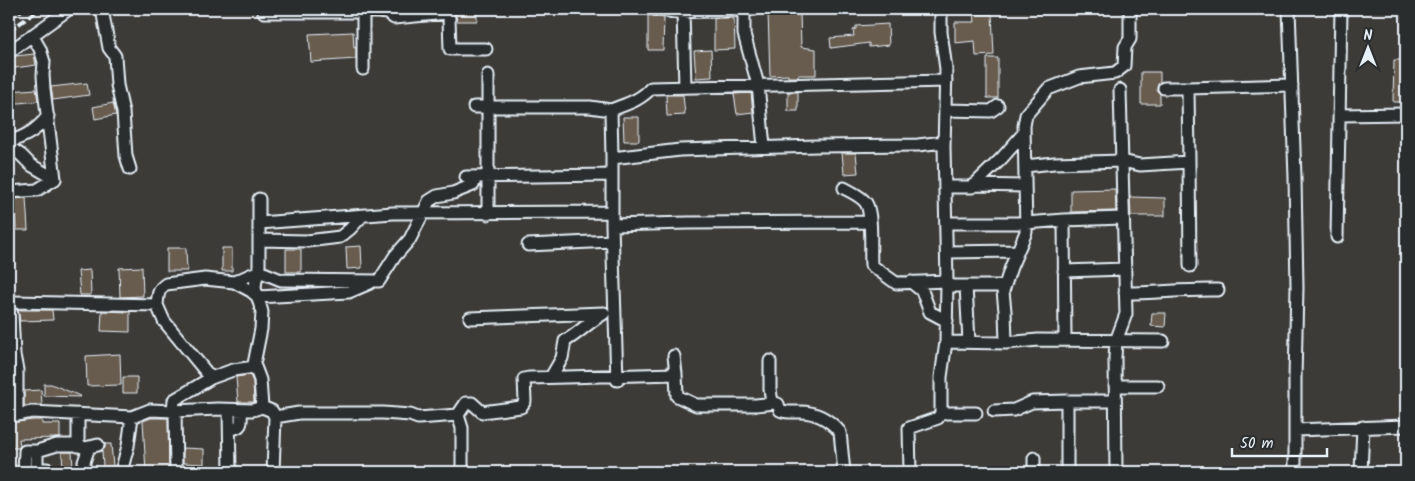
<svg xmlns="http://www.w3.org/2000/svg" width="1415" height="481" viewBox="0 0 1415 481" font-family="Kalam,sans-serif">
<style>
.building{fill:#685c4f;stroke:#e8f1f8}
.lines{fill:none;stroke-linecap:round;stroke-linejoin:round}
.minor-casing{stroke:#e8f1f8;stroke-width:15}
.minor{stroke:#2a2d2e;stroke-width:11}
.rail{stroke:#e8f1f8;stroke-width:4;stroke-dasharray:8 4;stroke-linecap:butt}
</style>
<rect width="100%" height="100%" fill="#3d3b38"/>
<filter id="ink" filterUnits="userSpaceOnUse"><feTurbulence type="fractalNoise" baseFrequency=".02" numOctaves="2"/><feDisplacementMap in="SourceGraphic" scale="10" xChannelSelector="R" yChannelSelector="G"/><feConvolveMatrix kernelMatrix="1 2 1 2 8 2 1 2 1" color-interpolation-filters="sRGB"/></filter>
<g filter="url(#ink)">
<path class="building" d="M453 9H477V21H457L456 16Z
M784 11V15L800 13 801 47 816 49V75H798V77H788V75L770 76 768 12Z
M974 14H992L994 55 976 56 975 41 955 43V22H975Z
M648 15 664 18 663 50H648Z
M714 18H734L735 49 714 50Z
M888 24 889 45 869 47V43L831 48 830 38 854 36 853 30 856 29V26Z
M353 32 354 48 356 47V59L311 62 309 34Z
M711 50 712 77 696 78 694 51Z
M34 54 36 65 15 68 13 58 16 56Z
M987 58H998V98H987Z
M1394 60H1406V102H1393Z
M1141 72H1160V81L1157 88V91L1160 94V104H1141Z
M87 83 89 95 53 100 51 87Z
M36 89 38 101 9 104V91Z
M788 92H798V111H788Z
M751 93 753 112 737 114 734 94Z
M666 95H683L685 115 667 116Z
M113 103 116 115 95 119 93 107Z
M623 117H639V141H624Z
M842 153H856L858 173 844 174Z
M1115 189 1116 211 1071 212V190Z
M1130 197 1165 198V216H1131Z
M26 198 28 230H16L14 199Z
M361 246 362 268 347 269 346 247Z
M167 248H186L187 271H167Z
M222 248H232V271H222Z
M286 249H301V272H286Z
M142 267 143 296 120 297 119 268Z
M90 270 91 295H80L78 271Z
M18 310H52L53 320 20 321Z
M102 311 130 312V332L101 331Z
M1152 313H1166L1165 327 1151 326Z
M120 354 121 385 87 386 86 356Z
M250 375 253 382 254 402H238L236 377Z
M123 377H137V393H123Z
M44 384H51L80 396V397L44 396Z
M41 390 42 405 24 406V391Z
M151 418H168L169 472H146L143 421Z
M33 420H42V424H60V438L19 439 20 446 18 448H9V422H18Z
M105 444H111L113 466 103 467 102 451 105 448Z
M183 448 204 449V464L183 463Z
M62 452H72L73 469 63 470Z"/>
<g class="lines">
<g class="minor-casing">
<path id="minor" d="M102 9 109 48 115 56 117 85 123 112 126 156 130 169
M264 9V12H377L388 13 394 18 447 13 449 18 450 49H486
M655 9 675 12 744 10
M755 9 744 10V34L758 85 764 147
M941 9V32L946 69 944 147 947 281 946 342
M1289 9 1295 178 1297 287 1295 379V472
M363 11V69
M683 11 685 87
M32 35 40 49 44 62 43 75 44 89 55 179
M9 52 69 9
M488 75V214
M1164 88H1188L1189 162
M1188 88 1292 85
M474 107H590L611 110
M945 110 991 111 998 106
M1339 115 1406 114
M9 142C26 136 36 131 48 116
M944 142 918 145 817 146 680 150 612 158 611 110C626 104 641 100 651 88L946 81
M9 147 21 155 31 165 55 179
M612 158V225L687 223 870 222
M1025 166 1054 163 1122 161 1140 165 1189 162 1190 266
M466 177 612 175
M973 185 1025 186
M945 187H972L1002 158 1024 133
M844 188C851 192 861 196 866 203 873 214 870 251 871 265L896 283 947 281
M9 192 37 190 55 179
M259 199V223L393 213 612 212
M1064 220 1065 340
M259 223V271L256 279 255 288 262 312 261 329 254 364 260 380 262 407 272 411 275 417 273 472
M946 223H1026L1064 220 1123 218
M612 225 617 380
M1337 237 1341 9
M259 240 307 241 340 237 350 229 362 216
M528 245 612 241
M947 252 1017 251
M1064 271 1125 269
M234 282 251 291 258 297 349 292 370 283
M911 282 922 291 930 312 947 321
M947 286H1004
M966 286 969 342
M1125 293C1156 293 1187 289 1218 290
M9 304 14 302 157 305C158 295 158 289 166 284L205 279 234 282 259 271 281 280 379 281 395 256 410 239 429 201 437 196 453 193 473 185 476 177
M157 305 164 321 211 378 233 370 255 367
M9 309 12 314 14 355 17 370V415H9
M470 318 604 313
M1006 343 1005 311 1003 291 1011 267 1026 232 1024 126 1026 115 1048 89 1079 77 1115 73 1124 66 1125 47 1130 39V9
M674 356 676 374
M770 361V389L772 403
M551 377 562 358 565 341C579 333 589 322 603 314
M211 378 174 400 173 411 218 409 253 410 262 407
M1115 386H1158
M1067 401H1115
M229 410 230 472
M175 411 176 472
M994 411 1014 410 1032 402 1067 401V472
M976 413H941V377L946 342 1006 343 1038 340 1163 341
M78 414V446
M17 415 32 412 132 417
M458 415 462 428V472
M275 417 299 413H383L410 415 418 418 458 415 466 403H472L482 412 521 407 525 401 524 379 529 378 676 374 677 396 696 405H756L775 403 778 404 780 410C786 413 793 412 800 412 817 412 829 419 840 432L844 472
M230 429C244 428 241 421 241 410
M1295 430 1406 426
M37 451 57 445H75L86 448 98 445
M1034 458V472
M24 472 25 451H37V469H47L53 472
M84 472V462L89 447
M121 472 128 446 132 417 150 410 173 411
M910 472 909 428 938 418 941 413
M1116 472 1115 358 1116 341 1126 314 1120 90
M1361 472 1363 427"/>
</g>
<use href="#minor" class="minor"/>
<path class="rail" d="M9 19 23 9
M9 31 40 9"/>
</g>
</g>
<rect width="1415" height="481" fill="none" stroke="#2a2d2e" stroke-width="30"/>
<rect x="15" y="15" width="1385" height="451" fill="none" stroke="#e8f1f8" stroke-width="2" filter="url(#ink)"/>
<g transform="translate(1368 48)" stroke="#2a2d2e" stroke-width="4" paint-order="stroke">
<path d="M0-4L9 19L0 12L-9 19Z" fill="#e8f1f8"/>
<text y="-8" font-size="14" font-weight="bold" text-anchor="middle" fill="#e8f1f8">N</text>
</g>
<path d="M1232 448v8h95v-8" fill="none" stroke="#e8f1f8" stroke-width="2.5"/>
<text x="1240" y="448" font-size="15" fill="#e8f1f8" stroke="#2a2d2e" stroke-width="4" paint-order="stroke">50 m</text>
</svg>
